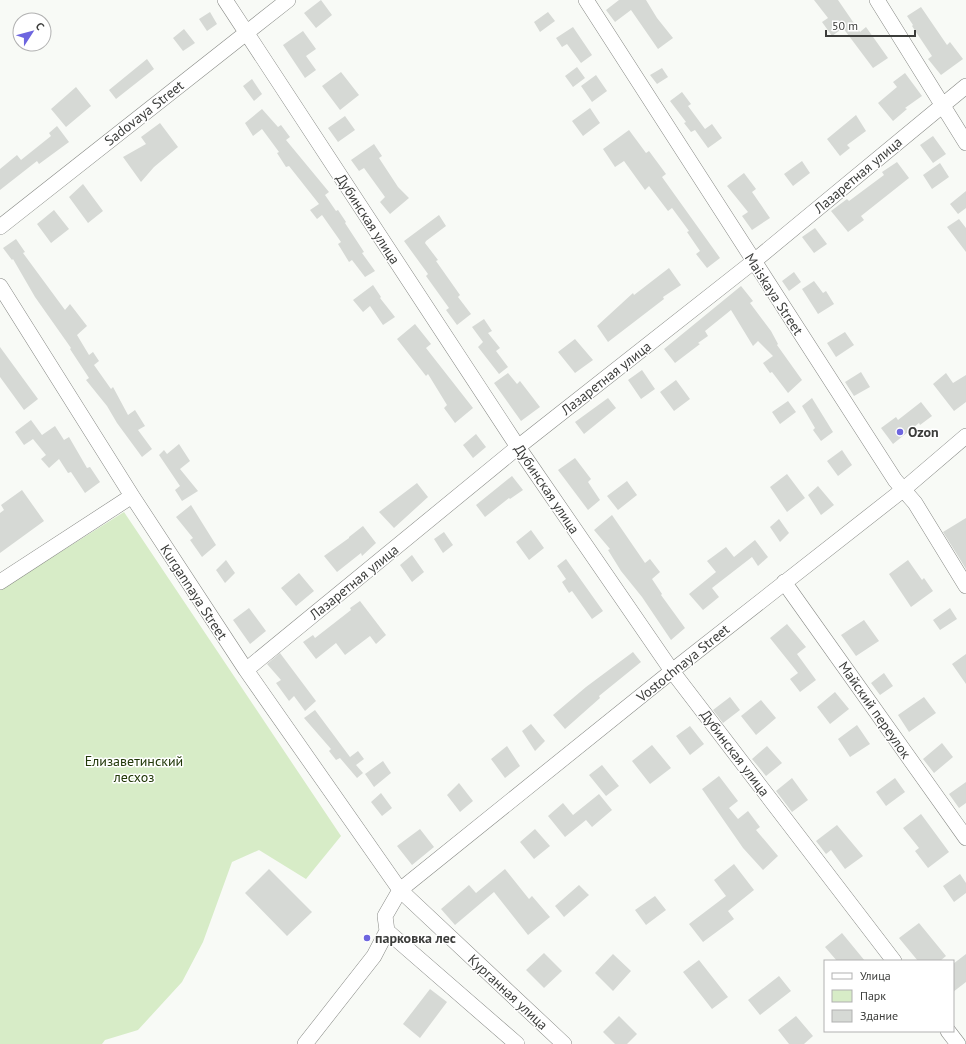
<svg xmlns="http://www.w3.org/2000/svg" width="966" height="1044" viewBox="0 0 966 1044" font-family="'PT Sans',sans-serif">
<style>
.green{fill:#d7ecc7}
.building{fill:#d6d9d5}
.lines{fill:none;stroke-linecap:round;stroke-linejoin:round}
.minor-casing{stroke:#878985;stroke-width:16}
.minor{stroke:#fff;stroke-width:15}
.poi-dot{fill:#6d65df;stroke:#fff;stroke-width:1.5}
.labels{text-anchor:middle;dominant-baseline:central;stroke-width:3;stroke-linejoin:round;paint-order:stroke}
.street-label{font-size:14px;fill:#3c3d3b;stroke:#fff}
.poi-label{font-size:14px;font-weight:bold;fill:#3c3d3b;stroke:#fff;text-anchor:start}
.park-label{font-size:14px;fill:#213808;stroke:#fff}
</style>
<rect width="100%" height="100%" fill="#f8faf6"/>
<path class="green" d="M124 512 341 836 306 879 259 850 232 862 203 942 182 982 138 1030 105 1040 102 1044H0V590Z"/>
<path class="building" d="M321 0 332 15 316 28 304 13Z
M619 0H646L657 18 673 38 658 49 631 10 615 22 606 10Z
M814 0H838L860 32 866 27 888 58 873 68 843 28 832 36 822 22 828 18Z
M921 7 947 45 950 42 963 59 941 75 928 59 932 56 912 26 913 25 907 16Z
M210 12 217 24 207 31 199 19Z
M548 12 555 21 540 32 534 22Z
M573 27 592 55 581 63 567 44 562 47 556 38Z
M184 29 195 43 183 51 173 38Z
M303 31 316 49 306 56 316 70 305 78 283 45Z
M147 59 154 69 116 99 109 90Z
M577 67 585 78 573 87 565 76Z
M662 68 668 77 657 84 650 75Z
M341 72 359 95 340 110 322 86Z
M905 73 922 96 905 108 907 109 893 121 878 103 897 87 893 82Z
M596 75 607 91 592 102 581 86Z
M252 79 262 94 254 101 243 86Z
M76 87 91 106 66 127 51 109Z
M682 92 691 104 688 106 705 129 712 124 722 138 708 148 695 130 691 132 684 123 686 122 670 101Z
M590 108 600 123 583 136 572 121Z
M262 109 278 127 281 125 290 137 286 140 329 192 325 195 336 211 338 210 346 222 345 223 364 252 362 253 375 271 365 277 352 260 349 262 338 244 341 242 322 215 317 219 310 210 319 204 289 166 286 167 277 153 279 152 262 129 253 136 245 123Z
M856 115 866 131 847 145 850 148 840 156 827 139Z
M345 116 355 130 338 142 328 128Z
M160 123 178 147 154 167 141 182 123 157 146 144 141 137Z
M57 126 69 142 39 164 37 161 0 190V169L17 155 21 160 51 136 49 133Z
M629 130 646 153 649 151 666 174 662 177 720 258 707 268 696 254 700 251 687 232 689 231 672 208 668 211 649 186 645 190 624 161 615 167 603 149Z
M933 136 946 154 933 163 920 145Z
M374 144 382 156 379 158 398 187 409 198 390 214 380 202 385 197 364 168 359 171 351 160Z
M802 161 810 173 793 186 784 174Z
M897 162 909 178 861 216 864 220 848 232 831 211 847 199 849 201 884 175 882 172Z
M940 163 949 177 932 189 923 175Z
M744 173 756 189 752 192 770 218 752 230 742 216 748 212 727 186Z
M83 184 103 211 88 223 69 197Z
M966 191V208L958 214 950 204Z
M54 210 69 229 51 243 37 224Z
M439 215 446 226 426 241 425 243 438 260 436 261 460 295 458 297 471 314 457 325 446 310 449 308 426 276 428 274 404 241Z
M959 219 966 228V252L947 227Z
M815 228 827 244 814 253 802 237Z
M16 239 25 252 23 253 65 310 70 304 87 326 77 335 89 355 93 352 99 361 94 365 111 389 113 387 128 415 135 410 145 426 138 430 152 449 142 457 117 423 107 406 86 380 89 378 70 349 71 348 35 297 13 259 12 260 3 248Z
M669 268 681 285 663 297 664 299 608 342 597 326 633 293 634 295Z
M794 272 801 282 789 291 782 281Z
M814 281 823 293 826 291 834 304 818 314 802 289Z
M373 285 381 297 380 298 395 317 383 325 370 306 363 312 353 300Z
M741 286 753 301 750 303 771 331 778 344 777 345 802 380 788 393 772 372 770 373 763 363 773 356 758 341 753 346 731 310 705 331 708 336 698 343 700 344 675 363 664 349Z
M484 319 492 331 488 333 500 348 496 351 508 367 499 374 478 347 483 342 472 327Z
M415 324 431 344 426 348 473 408 455 423 444 408 447 405 428 374 426 376 397 339Z
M845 332 854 345 836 357 827 343Z
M575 339 593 360 575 373 558 352Z
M0 347 38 399 24 410 0 377Z
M642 370 655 389 641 399 628 380Z
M861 372 870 387 854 396 845 382Z
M508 373 517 384 520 381 540 407 521 421 494 383Z
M946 373 953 383 966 375V402L954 411 933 384Z
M676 380 690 399 674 411 660 392Z
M608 398 616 408 584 434 575 422Z
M812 398 833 432 821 441 813 430 815 428 802 406Z
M788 401 796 412 780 424 772 412Z
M921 402 932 416 920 425 919 423 893 444 881 428 896 417 898 420Z
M31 420 42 435 55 426 64 440 69 437 87 468 90 467 100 482 85 493 71 472 68 473 59 459 49 468 41 459 46 455 33 439 24 445 15 432Z
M476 434 486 447 473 458 463 445Z
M179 444 190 461 180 469 198 491 182 501 175 490 180 486 159 455 164 450 167 454Z
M842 450 852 465 838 476 827 461Z
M575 458 591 479 588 482 600 500 588 510 558 470Z
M787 474 805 498 787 512 770 487Z
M512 476 523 490 510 499 509 498 485 517 476 505Z
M627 481 637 495 618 510 607 496Z
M417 483 428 497 394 528 379 512Z
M818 486 834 505 821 515 808 495Z
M22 490 44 521 0 553V513L4 510 1 505Z
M191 505 216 545 202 557 190 540 193 538 176 517Z
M612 515 645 563 650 559 660 572 652 579 662 594 661 595 685 628 671 640 642 597 621 571 608 550 610 549 594 530Z
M966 518V569L943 532Z
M779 519 789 533 780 542 770 527Z
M363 526 376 543 362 556 361 553 337 572 324 556 349 538V537Z
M531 530 544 548 529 560 516 542Z
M444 532 453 545 443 553 434 539Z
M755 540 768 557 758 566 752 557 712 588 719 597 703 610 689 594 716 572 707 561 726 547 734 557Z
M412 555 424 572 412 582 400 565Z
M566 559 603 611 592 619 572 591 569 593 562 582 566 579 557 566Z
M226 560 235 573 225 583 216 570Z
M908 560 922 580 924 578 933 591 911 607 889 574Z
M299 573 314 591 296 606 281 588Z
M360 601 386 635 376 644 370 636 345 655 336 643 316 659 303 642 313 635 315 638 351 610 350 608Z
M249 608 266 631 250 644 233 620Z
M950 608 957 619 940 630 933 620Z
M864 620 879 641 856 656 841 635Z
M787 624 806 647 797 654 816 680 800 692 790 679 798 673 770 638Z
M633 652 641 662 599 696 600 698 565 729 553 715 586 687Z
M280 653 316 701 305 711 294 696 289 701 276 683 281 680 267 664Z
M966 654V684L952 664Z
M884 673 893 686 880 695 871 683Z
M835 692 849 709 830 724 817 707Z
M730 697 740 710 723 723 713 710Z
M924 697 936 713 909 732 898 715Z
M761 700 776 718 756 735 741 716Z
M315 710 350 757 358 751 364 759 356 765 363 773 357 778 340 758 336 760 329 751 331 749 304 718Z
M531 724 545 741 535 751 522 731Z
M857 725 870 744 850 757 838 739Z
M690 726 704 744 690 755 676 736Z
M942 743 953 757 934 773 923 759Z
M652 745 671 768 650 784 632 761Z
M507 746 520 766 505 778 491 759Z
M767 746 782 763 766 776 752 759Z
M383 761 391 773 374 787 365 774Z
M602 765 619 786 606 796 589 775Z
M719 776 738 801 729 808 738 819 748 811 760 827 756 830 778 856 763 870 743 848 702 789Z
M792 778 808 800 792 812 776 791Z
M895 778 905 792 886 806 876 792Z
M966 782V803L959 808 949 794Z
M459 783 473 801 460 812 447 795Z
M381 793 392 808 382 816 371 802Z
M599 794 612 810 592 827 586 820 565 837 548 816 563 803 573 815Z
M921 814 949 852 928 868 915 851 919 848 903 828Z
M837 825 863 856 845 869 831 850 826 854 816 841Z
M420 829 434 847 412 865 397 846Z
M535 829 550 846 534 859 520 842Z
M734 864 754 890 728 911 734 919 703 942 689 924 726 896 714 880Z
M269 869 312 912 287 936 245 893Z
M505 869 529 899 532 896 550 917 528 935 494 892 455 925 441 909 469 885 476 893Z
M960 874 966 883V893L954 902 943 886Z
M579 885 589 895 564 917 555 906Z
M655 896 666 910 646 925 635 910Z
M919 923 946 956 940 961H918L899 938Z
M842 933 865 961H837L825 947Z
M544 953 562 971 544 988 526 970Z
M613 954 631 971 613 991 595 973Z
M966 954V982L953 992V964Z
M699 960 728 997 712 1009 683 972Z
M779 976 791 991 760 1015 748 1000Z
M430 989 447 1002 420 1038 403 1024Z
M619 1016 637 1034 627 1044H615L603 1032Z
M796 1016 813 1036 804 1044H789L778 1030Z"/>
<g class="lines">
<g class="minor-casing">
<path id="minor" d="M225 0 518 447 672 671 894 961
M586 0 895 480 915 503 966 586
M877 0 966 143
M0 227 288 0
M0 286 132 496 246 670 400 890 564 1044
M0 582 132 496
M784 582 966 838
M246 670 518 447 753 262 966 86
M387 931 517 1044
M948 1031 958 1044
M305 1044 374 956 387 931 385 916 400 890 672 671 904 489 966 436"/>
</g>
<use href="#minor" class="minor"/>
</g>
<g class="poi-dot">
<circle cx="900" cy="432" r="4"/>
<circle cx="367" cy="938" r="4"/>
</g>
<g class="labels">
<g class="street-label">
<text transform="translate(144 113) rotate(-38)">Sadovaya Street</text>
<text transform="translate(858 175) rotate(-40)">Лазаретная улица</text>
<text transform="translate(368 219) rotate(57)">Дубинская улица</text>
<text transform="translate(774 294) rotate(57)">Maiskaya Street</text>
<text transform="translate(606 378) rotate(-38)">Лазаретная улица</text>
<text transform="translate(547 489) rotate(56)">Дубинская улица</text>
<text transform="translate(354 582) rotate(-39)">Лазаретная улица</text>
<text transform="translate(194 592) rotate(57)">Kurgannaya Street</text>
<text transform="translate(683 663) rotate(-39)">Vostochnaya Street</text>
<text transform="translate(875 710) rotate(55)">Майский переулок</text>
<text transform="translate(735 753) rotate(53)">Дубинская улица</text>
<text transform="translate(508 992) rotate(43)">Курганная улица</text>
</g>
<g class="poi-label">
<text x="908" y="432">Ozon</text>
<text x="375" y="938">парковка лес</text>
</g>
<g class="park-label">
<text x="134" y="761">Елизаветинский<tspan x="134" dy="16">лесхоз</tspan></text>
</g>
</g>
<rect x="824" y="960" width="130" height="72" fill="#ffffff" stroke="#b1b1b1"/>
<rect x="832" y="973" width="20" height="6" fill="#ffffff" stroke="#b1b1b1"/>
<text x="860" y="980" font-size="12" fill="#3c3d3b">Улица</text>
<rect x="832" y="990" width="20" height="12" fill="#d7ecc7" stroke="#b1b1b1"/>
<text x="860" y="1000" font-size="12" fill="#3c3d3b">Парк</text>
<rect x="832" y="1010" width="20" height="12" fill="#d6d9d5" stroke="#b1b1b1"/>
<text x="860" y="1020" font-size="12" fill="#3c3d3b">Здание</text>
<g transform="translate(32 32) rotate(54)"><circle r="19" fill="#ffffff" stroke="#b1b1b1"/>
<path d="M0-3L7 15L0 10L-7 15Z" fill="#6d65df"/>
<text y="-6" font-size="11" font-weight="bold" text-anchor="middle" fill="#3c3d3b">С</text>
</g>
<path d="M826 30v6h89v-6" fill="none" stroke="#3c3d3b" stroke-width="2"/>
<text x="832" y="30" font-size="12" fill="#3c3d3b" stroke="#ffffff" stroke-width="3" paint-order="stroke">50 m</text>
</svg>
